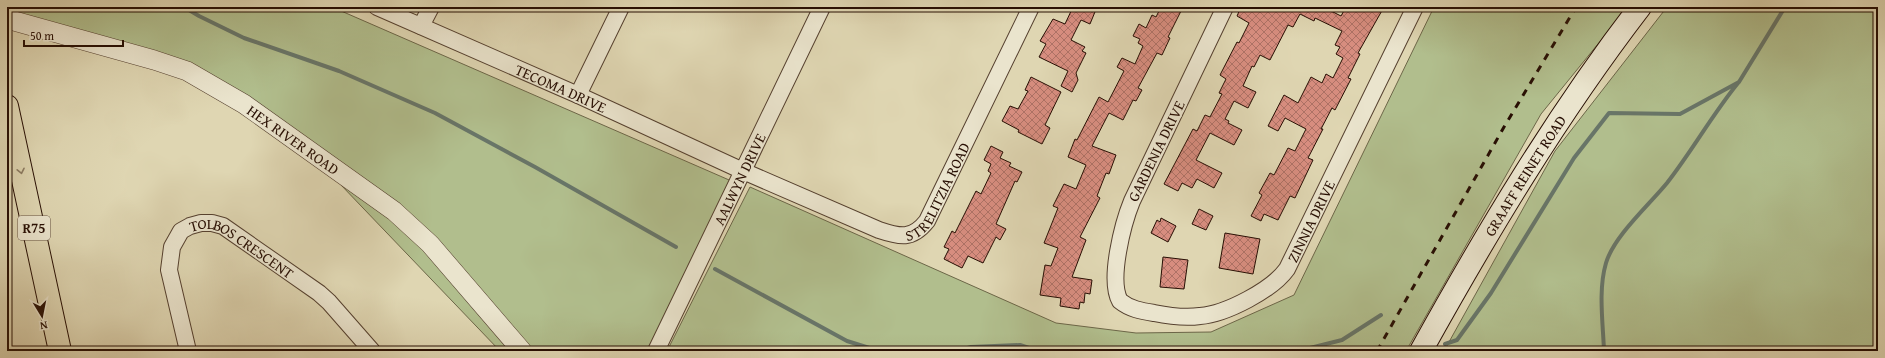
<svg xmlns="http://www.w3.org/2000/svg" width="1885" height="358" viewBox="0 0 1885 358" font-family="'Gentium Book Plus',serif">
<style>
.green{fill:#b1be8d;stroke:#6c6648}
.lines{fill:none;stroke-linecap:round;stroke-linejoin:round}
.stream{stroke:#687568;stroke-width:4}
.building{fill:url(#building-cross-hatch);stroke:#270e03}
.minor-casing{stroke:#55402f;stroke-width:18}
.tertiary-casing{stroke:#55402f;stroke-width:20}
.secondary-casing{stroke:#270e03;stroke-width:24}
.motorway-casing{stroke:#270e03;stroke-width:24}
.minor{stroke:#eae4cd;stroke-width:16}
.tertiary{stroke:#eae4cd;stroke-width:19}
.secondary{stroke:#eae4cd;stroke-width:22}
.motorway{stroke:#dfd6b2;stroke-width:22}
.rail{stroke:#270e03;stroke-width:3;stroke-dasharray:7 7;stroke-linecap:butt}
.oneway{stroke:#8c7c63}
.labels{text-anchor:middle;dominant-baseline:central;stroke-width:4;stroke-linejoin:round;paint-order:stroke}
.shield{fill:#eae4cd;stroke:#624e40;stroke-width:1}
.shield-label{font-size:14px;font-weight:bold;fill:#270e03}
.street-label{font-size:15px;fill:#270e03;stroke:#eae4cd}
</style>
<defs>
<pattern id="building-cross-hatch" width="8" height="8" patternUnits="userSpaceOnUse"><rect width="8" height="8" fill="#d78d7f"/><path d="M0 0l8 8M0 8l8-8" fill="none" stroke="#ae7266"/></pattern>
</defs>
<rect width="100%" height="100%" fill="#dfd6b2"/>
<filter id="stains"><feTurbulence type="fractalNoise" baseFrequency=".005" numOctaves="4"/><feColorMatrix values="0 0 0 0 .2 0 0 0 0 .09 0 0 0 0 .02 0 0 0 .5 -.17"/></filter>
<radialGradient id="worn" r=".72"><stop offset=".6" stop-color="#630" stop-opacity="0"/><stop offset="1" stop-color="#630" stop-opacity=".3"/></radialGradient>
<path class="green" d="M7 7H332L736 183 649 351H500L272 113 7 9Z
M1434 7H1628L1541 114 1406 351H667L750 187 1056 323 1136 333 1211 332 1294 295Z
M1667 7H1878V351H1444L1555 151Z"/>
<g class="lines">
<path class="stream" d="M184 7 199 16 244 38 339 71 435 113 535 167 676 247
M715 269 847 341 879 351
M1445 344 1457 340 1491 293 1574 158 1609 113 1680 114 1739 82 1785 7
M957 351 971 347 1020 345 1038 351
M1298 351 1342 340 1381 315
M1604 351C1603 323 1598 290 1606 263 1614 236 1649 205 1667 183 1692 151 1712 115 1738 83"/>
</g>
<path class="building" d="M1073 7H1097L1090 24 1081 20 1071 40 1085 47 1082 51 1086 53 1076 73 1078 80 1072 92 1061 86 1068 71 1039 57 1046 44 1040 41 1053 19 1065 24Z
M1161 7H1183L1168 37 1170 38 1162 55 1157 53 1138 88 1142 90 1136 101 1133 100 1123 120 1109 113 1092 146 1116 155 1109 174 1106 173 1097 196 1100 198 1080 237 1086 240 1072 277 1092 280 1090 294 1085 293 1084 303 1080 302 1079 309 1060 306 1061 298 1040 295 1045 265 1051 266 1058 248 1044 243 1058 208 1053 206 1064 184 1076 189 1086 165 1068 157 1075 139 1077 140 1099 97 1108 102 1124 71 1117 67 1122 58 1135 64 1143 46 1138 43 1140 39 1133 36 1139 24 1146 28 1152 15 1156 17Z
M1241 7H1323L1341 16 1346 7H1384L1358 53 1360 54 1348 78 1351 79 1335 110 1332 108 1321 129H1323L1308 158 1313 160 1295 198 1290 196 1278 220 1264 214 1261 221 1251 216 1262 195 1259 193 1270 173 1274 175 1288 148 1295 151 1306 129 1285 118 1278 131 1268 126 1284 95 1298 103 1311 77 1322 83 1326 74 1333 78 1343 58 1336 54 1340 47 1335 45 1342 31 1315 18 1314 21 1300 14 1293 27 1288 25 1270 60 1260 55 1254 67 1252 66 1243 86 1256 92 1248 108 1234 101 1225 119 1229 121 1228 123 1242 130 1234 145 1210 133 1196 160 1222 173 1214 188 1197 179 1192 188 1182 183 1178 191 1164 184 1193 129 1197 131 1205 115 1210 117 1222 94 1219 93 1226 79 1220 75 1237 42 1239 43 1249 23 1237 16Z
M1031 77 1061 92 1045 125 1050 128 1042 144 1018 132 1019 130 1002 121 1010 106 1018 109 1028 91 1025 90Z
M991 146 1003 152 1000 158 1011 163 1009 166 1022 172 1017 182 1015 181 996 224 1006 229 1000 240 996 237 983 263 968 256 962 268 944 259 949 249 944 247 952 231 955 233 976 191 981 194 991 173 988 171 991 164 984 160Z
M1199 209 1213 216 1206 230 1192 224Z
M1161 218 1176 226 1168 242 1151 233 1157 220 1160 222Z
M1225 233 1260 239 1253 274 1219 268Z
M1163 257 1188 260 1184 289 1160 287Z"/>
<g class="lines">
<g class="minor-casing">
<g id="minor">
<path id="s1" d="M377 7 578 95 743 171 879 230C900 237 912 240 927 221L1031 7"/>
<path id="s2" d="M1225 7 1132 201C1123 223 1108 280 1120 301 1130 309 1141 311 1154 313 1169 316 1185 318 1200 316 1226 314 1272 290 1287 269L1415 7"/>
<path d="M421 26 431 7"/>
<path d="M578 95 621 7"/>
<path id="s3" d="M188 351 169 270 172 247 181 231 190 226 201 223H212L223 226 319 293 329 302 372 351"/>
<path id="s4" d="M656 351 822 7"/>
</g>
</g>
<g class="tertiary-casing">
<g id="tertiary">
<path id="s5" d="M7 19 154 60 187 71 244 104 394 211 430 244 522 351"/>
</g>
</g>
<g class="secondary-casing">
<g id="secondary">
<path id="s6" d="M1421 351C1487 232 1557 115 1640 7"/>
</g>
</g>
<g class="motorway-casing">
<path id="motorway" d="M7 106 60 351"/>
</g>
<use href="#minor" class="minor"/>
<use href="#tertiary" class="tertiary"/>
<use href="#secondary" class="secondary"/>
<use href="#motorway" class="motorway"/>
<path class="rail" d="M1377 351 1504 127 1576 7"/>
</g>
<defs><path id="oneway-chevron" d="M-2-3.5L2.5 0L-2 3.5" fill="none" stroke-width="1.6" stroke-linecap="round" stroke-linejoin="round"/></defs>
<use class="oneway" href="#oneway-chevron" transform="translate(21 171) rotate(78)"/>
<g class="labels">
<rect class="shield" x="18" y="216" width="32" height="24" rx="3"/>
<g class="shield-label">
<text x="34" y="228">R75</text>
</g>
<g class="street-label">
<text stroke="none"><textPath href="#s1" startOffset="201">TECOMA DRIVE</textPath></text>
<text stroke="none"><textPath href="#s5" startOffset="314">HEX RIVER ROAD</textPath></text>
<text transform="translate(1156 151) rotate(-64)">GARDENIA DRIVE</text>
<text stroke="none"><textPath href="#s6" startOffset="204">GRAAFF REINET ROAD</textPath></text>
<text stroke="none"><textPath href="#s4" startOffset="191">AALWYN DRIVE</textPath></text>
<text stroke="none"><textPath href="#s1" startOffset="633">STRELITZIA ROAD</textPath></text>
<text stroke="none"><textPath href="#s2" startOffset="555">ZINNIA DRIVE</textPath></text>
<text stroke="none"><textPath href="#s3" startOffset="194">TOLBOS CRESCENT</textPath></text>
</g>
</g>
<rect width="1885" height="358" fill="none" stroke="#dfd6b2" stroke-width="24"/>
<rect x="8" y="8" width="1869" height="342" fill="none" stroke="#270e03" stroke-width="2"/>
<rect x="12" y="12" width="1861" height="334" fill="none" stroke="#270e03"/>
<g transform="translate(42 316) rotate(170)" stroke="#eae4cd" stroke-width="3" paint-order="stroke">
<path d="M0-3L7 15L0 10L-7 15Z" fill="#270e03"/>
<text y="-6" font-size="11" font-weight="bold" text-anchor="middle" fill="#270e03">N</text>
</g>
<path d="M24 40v6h99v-6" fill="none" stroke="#270e03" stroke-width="2"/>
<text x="30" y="40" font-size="12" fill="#270e03" stroke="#eae4cd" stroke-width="3" paint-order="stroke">50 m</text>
<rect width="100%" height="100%" filter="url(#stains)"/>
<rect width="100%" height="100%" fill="url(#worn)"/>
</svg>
